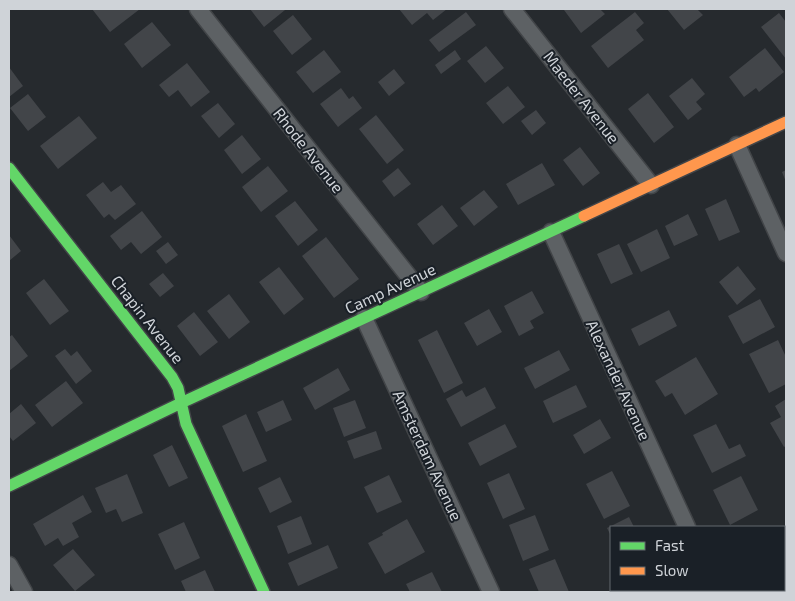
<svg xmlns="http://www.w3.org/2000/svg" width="795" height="601" viewBox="0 0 795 601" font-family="'Exo 2',sans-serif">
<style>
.building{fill:#424549}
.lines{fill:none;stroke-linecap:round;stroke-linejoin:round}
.street-casing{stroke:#424548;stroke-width:19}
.fast-casing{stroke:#424548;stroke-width:14}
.slow-casing{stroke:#424548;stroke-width:14}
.street{stroke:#5d6164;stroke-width:16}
.fast{stroke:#63d668;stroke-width:11}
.slow{stroke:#ff974d;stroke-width:11}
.labels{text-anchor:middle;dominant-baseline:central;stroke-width:4;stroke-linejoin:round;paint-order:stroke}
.street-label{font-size:16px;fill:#cfd3d8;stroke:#1a2027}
</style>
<rect width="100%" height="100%" fill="#262a2e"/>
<path class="building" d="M92 9H140L110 32Z
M250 9H285V10L264 27Z
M399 9H447L433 20 427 13 412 25Z
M565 9H600L605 14 581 33 564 10Z
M667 9H697L703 15 684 30Z
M466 12 476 25 439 52 429 40Z
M635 12 644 23 636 30 644 40 608 68 591 46Z
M779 13 786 22V59L761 27Z
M293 15 312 39 292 55 273 31Z
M152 22 171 45 142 68 124 44Z
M486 46 504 68 485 83 467 61Z
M765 48 784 72 759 92 756 88 744 97 729 77Z
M324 50 341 72 313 93 296 72Z
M455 50 461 59 441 74 435 65Z
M187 63 210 92 191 107 178 90 169 97 159 85Z
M9 67 23 86 9 97Z
M394 69 405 83 389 96 378 82Z
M692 78 705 94 696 102 702 109 688 120 669 96Z
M508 86 525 107 503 124 486 103Z
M341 88 349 99 353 96 362 108 338 127 320 104Z
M648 93 674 127 654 143 628 109Z
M28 94 46 117 28 131 10 108Z
M218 103 235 124 219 138 201 116Z
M536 110 546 123 532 135 521 121Z
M376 115 404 150 387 164 359 129Z
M79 116 97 138 58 169 40 146Z
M242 135 261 159 242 174 224 150Z
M580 147 600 173 583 186 563 160Z
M542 163 555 185 518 205 506 184Z
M268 166 288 191 261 212 242 187Z
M398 168 411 184 394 197 382 181Z
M786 170V182L782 172Z
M103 182 111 192 121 185 136 204 115 220 109 214 104 218 86 195Z
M484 190 498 207 474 226 460 208Z
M726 199 740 232 719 241 705 209Z
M295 201 318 230 298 246 275 216Z
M442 205 458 226 433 245 417 224Z
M142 211 162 237 141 254 131 242 121 250 110 236Z
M688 214 698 235 674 246 665 226Z
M657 229 670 258 641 272 627 244Z
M9 235 21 251 9 261Z
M326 237 359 279 334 298 302 256Z
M168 242 178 255 166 264 156 251Z
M619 244 633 274 611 284 597 254Z
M738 266 756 289 737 305 719 282Z
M279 267 304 299 284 315 259 282Z
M163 273 174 286 160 297 149 284Z
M44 279 69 311 50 325 26 293Z
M532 291 544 313 530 321 534 328 519 336 504 306Z
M229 294 250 322 229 339 207 311Z
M760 299 775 327 743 344 728 316Z
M489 309 502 332 477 346 464 323Z
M669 310 677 326 639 346 631 329Z
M194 312 218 342 200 356 177 326Z
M437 330 463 383 444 393 418 340Z
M12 335 28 356 9 371V337Z
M778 340 786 357V384L769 393 749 354Z
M65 349 71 356 77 351 92 371 76 384 55 356Z
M559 350 570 370 535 389 524 368Z
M696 357 718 394 685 415 672 393 665 397 655 381Z
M338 368 350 390 315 410 303 388Z
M66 381 83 403 52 427 35 405Z
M576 385 587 407 553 423 543 401Z
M485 387 496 408 461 427 446 399 462 390 466 397Z
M786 399V446L784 447 770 423 781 417 775 406Z
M283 400 292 420 266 432 257 412Z
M355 400 366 428 344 437 333 408Z
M21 404 36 423 13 441 9 436V414Z
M246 414 267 461 243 472 222 426Z
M600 419 611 438 584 454 573 435Z
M505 424 517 447 480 466 468 443Z
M716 424 729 449 740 444 746 456 712 473 693 435Z
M376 431 382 449 354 459 347 441Z
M172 445 188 478 169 487 153 455Z
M612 471 630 506 604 519 586 484Z
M509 473 525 509 503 519 487 483Z
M127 474 143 513 122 522 116 509 106 513 95 488Z
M389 475 402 502 377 513 364 487Z
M741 476 758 510 730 525 713 490Z
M280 477 292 502 270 513 258 488Z
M83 495 92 512 72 523 79 537 63 546 58 538 45 546 33 524Z
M535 515 549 550 523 561 509 525Z
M301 516 312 544 288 554 277 526Z
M629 517 634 527H611V536L607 528Z
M407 519 425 552 385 574 368 543 383 535 382 533Z
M184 522 200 558 175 570 158 534Z
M328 545 338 568 298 586 288 563Z
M784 548 786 553V562L784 564Z
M73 549 95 575 75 591 53 565Z
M555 559 569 592H539L529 569Z
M205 570 215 592H186L181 581Z
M432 572 442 592H410L406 584Z
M633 590H670L671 592H634Z"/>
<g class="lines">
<g class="street-casing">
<path id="street" d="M198 9 421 292
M512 9 651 185
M737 145 786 253
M551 232 687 527
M364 318 491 592
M9 565 24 592
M716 590 717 592"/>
</g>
<g class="fast-casing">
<path id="fast" d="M9 168 172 377 178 388 186 424 264 592
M9 486 181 403 584 216"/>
</g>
<g class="slow-casing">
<path id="slow" d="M584 216 786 122"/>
</g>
<use href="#street" class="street"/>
<use href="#fast" class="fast"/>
<use href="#slow" class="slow"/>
</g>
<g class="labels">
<g class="street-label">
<text transform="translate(582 97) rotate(52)">Maeder Avenue</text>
<text transform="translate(309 150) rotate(52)">Rhode Avenue</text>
<text transform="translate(390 288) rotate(-25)">Camp Avenue</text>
<text transform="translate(148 319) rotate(52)">Chapin Avenue</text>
<text transform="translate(619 380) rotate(65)">Alexander Avenue</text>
<text transform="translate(428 455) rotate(65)">Amsterdam Avenue</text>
</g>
</g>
<rect width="795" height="601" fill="none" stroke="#cfd3d8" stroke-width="20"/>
<rect x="610" y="526" width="175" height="65" fill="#1a2027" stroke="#62686e"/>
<rect x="620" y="542" width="25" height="8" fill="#63d668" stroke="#62686e"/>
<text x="655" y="551" font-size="15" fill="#cfd3d8">Fast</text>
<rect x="620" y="567" width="25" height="8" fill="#ff974d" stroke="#62686e"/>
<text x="655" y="576" font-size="15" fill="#cfd3d8">Slow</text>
</svg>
